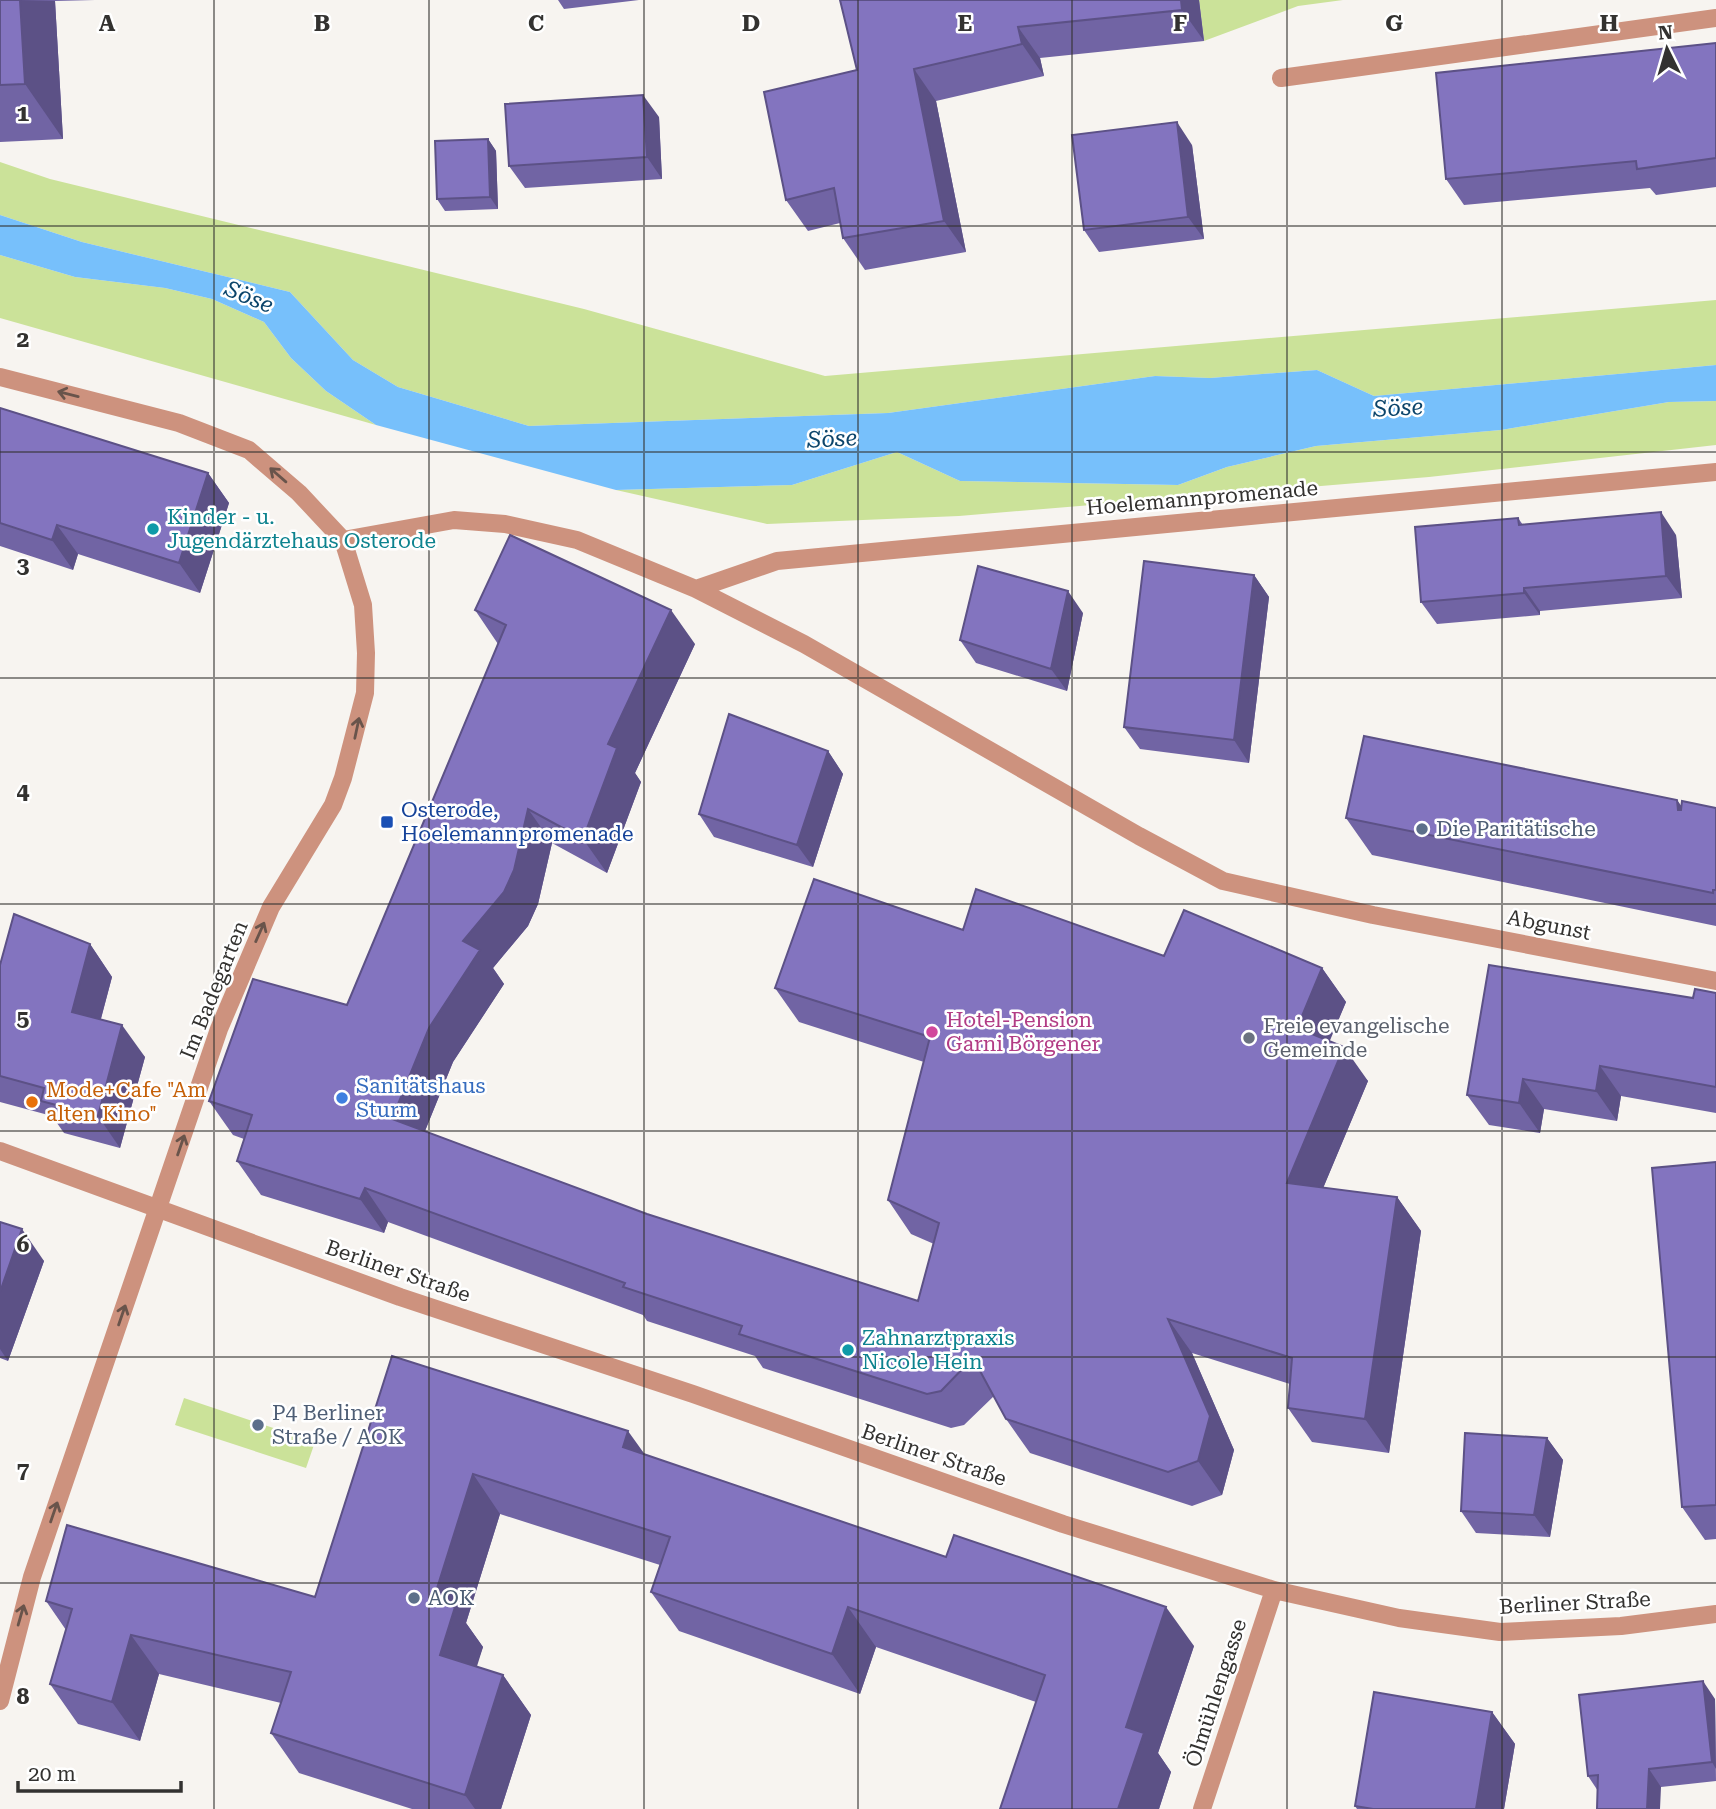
<svg xmlns="http://www.w3.org/2000/svg" width="1716" height="1809" viewBox="0 0 1716 1809" font-family="'Roboto Serif',serif">
<style>
.green{fill:#cbe299}
.water{fill:#77c0fb}
.lines{fill:none;stroke-linecap:round;stroke-linejoin:round}
.minor{stroke:#cd927e;stroke-width:18}
.wall{fill:#7164a4}
.shaded-wall{fill:#5c5186}
.building{fill:#8374bf;stroke:#5c5186;stroke-width:2}
.oneway{stroke:#69544b}
.grid{fill:none;stroke:#333230;stroke-width:2;stroke-opacity:0.55}
.culture-dot{fill:#0f9aa8;stroke:#fff;stroke-width:2.5}
.transit-dot{fill:#1a4fb4;stroke:#fff;stroke-width:2.5}
.service-dot{fill:#5c6f8a;stroke:#fff;stroke-width:2.5}
.hotel-dot{fill:#d1479c;stroke:#fff;stroke-width:2.5}
.worship-dot{fill:#6b7280;stroke:#fff;stroke-width:2.5}
.shop-dot{fill:#3f7fe0;stroke:#fff;stroke-width:2.5}
.food-dot{fill:#e8710a;stroke:#fff;stroke-width:2.5}
.labels{text-anchor:middle;dominant-baseline:central;stroke-width:5;stroke-linejoin:round;paint-order:stroke}
.street-label{font-size:21px;fill:#333230;stroke:#fff}
.culture-label{font-size:21px;fill:#0d838f;stroke:#fff;text-anchor:start}
.transit-label{font-size:21px;fill:#164399;stroke:#fff;text-anchor:start}
.service-label{font-size:21px;fill:#4e5e75;stroke:#fff;text-anchor:start}
.hotel-label{font-size:21px;fill:#b23c85;stroke:#fff;text-anchor:start}
.worship-label{font-size:21px;fill:#5b616d;stroke:#fff;text-anchor:start}
.shop-label{font-size:21px;fill:#366cbe;stroke:#fff;text-anchor:start}
.food-label{font-size:21px;fill:#c56008;stroke:#fff;text-anchor:start}
.water-label{font-size:23px;font-style:italic;fill:#0b446a;stroke:#fff}
.grid-label{font-size:23px;text-anchor:middle;font-weight:bold;fill:#333230;stroke:#fff;stroke-width:5;stroke-linejoin:round;paint-order:stroke}
</style>
<rect width="100%" height="100%" fill="#f7f4f0"/>
<path class="green" d="M1199 0H1343L1298 6 1204 41Z
M0 162 50 179 584 309 825 376 1716 300V365L1374 396 1317 370 1210 378 1155 376 888 413 529 426 398 387 353 360 290 292 82 242 0 215Z
M0 255 75 277 165 288 212 299 264 322 291 358 326 391 376 425 0 318Z
M1716 401V445L1429 477 959 516 767 524 616 490 792 485 897 452 960 481 1178 485 1227 467 1316 446 1501 430 1669 402Z
M184 1398 315 1442 306 1468 175 1425Z"/>
<path class="water" d="M0 215 82 242 290 292 353 360 398 387 529 426 888 413 1155 376 1210 378 1317 370 1374 396 1716 365V401L1669 402 1501 430 1316 446 1227 467 1178 485 960 481 897 452 792 485 616 490 376 425 326 391 291 358 264 322 212 299 165 288 75 277 0 255Z"/>
<g class="lines">
<path class="minor" d="M1281 78 1716 18
M0 377 179 423 249 450 299 493 343 540 363 605 366 653 365 693 343 778 333 805 271 907 219 1029 32 1577 0 1701
M343 540 454 520 505 524 577 540 696 589 804 644 1139 836 1223 881 1373 915 1716 981
M696 589 777 561 1716 472
M0 1151 400 1297 693 1394 1063 1524 1274 1590 1399 1618 1500 1632 1621 1626 1716 1614
M1202 1809 1274 1590"/>
</g>
<path class="wall" d="M0 0H95L55 1 63 139 0 142Z
M558 0H639L564 9Z
M840 0H1199L1204 41 1040 58 1044 76 936 101 966 252 865 270 843 238 840 223 808 231 786 200 857 70Z
M1716 43V187L1656 195 1650 188 1464 205 1446 179Z
M659 117 662 179 525 188 509 166Z
M488 139 496 151 498 209 445 211 437 199Z
M1192 145 1204 239 1099 252 1084 230Z
M0 408 208 473 229 503 200 593 78 554 73 570 0 546Z
M1518 518 1523 525 1676 535 1682 598 1540 611V615L1437 624 1421 602Z
M1254 575 1269 597 1249 763 1140 749 1124 727Z
M475 610 695 644 635 773 641 782 607 873 552 843 538 904 528 926 493 968 504 984 453 1062 425 1131 647 1214 918 1301 934 1244 911 1234 888 1200 924 1062 799 1022 775 988 963 930 1164 956 1322 968 1346 1002 1329 1041 1368 1081 1323 1188 1397 1197 1421 1231 1389 1453 1312 1442 1288 1408 1290 1384 1192 1353 1234 1450 1222 1495 1192 1506 1030 1453 1006 1419 994 1396 964 1425 951 1428 763 1368 755 1356 647 1321 643 1315 388 1222 384 1233 261 1195 237 1161 244 1139 233 1135 209 1101 347 1005 498 644Z
M1083 613 1067 691 976 663 960 640Z
M828 751 843 774 813 867 714 837 699 814Z
M1677 800 1681 806 1716 808V926L1372 855 1346 818Z
M90 944 112 977 101 1019 145 1057 120 1148 64 1133 52 1116 0 1102V965Z
M1716 993V1113L1621 1096 1617 1121 1544 1109 1540 1133 1489 1125 1467 1095 1693 998Z
M1716 1162V1539L1705 1540 1682 1507Z
M0 1222 44 1261 8 1361 0 1358Z
M392 1356 645 1455 1194 1646 1158 1753 1171 1772 1159 1809H1000L1036 1702 876 1647 860 1694 679 1631 651 1592 660 1565 500 1514 466 1623 483 1647 476 1666 503 1675 531 1715 501 1809H412L299 1773 271 1733 281 1703 159 1674 140 1741 78 1724 50 1684 66 1630 46 1601 315 1597Z
M1547 1438 1563 1460 1550 1537 1476 1533 1461 1511Z
M1715 1699 1716 1781 1661 1787 1598 1791 1588 1776Z
M1492 1712 1515 1744 1504 1809H1357L1355 1806Z"/>
<path class="shaded-wall" d="M20 0 55 1 63 139 25 84Z
M1181 0H1199L1204 41 1182 10Z
M1018 27 1040 58 1044 76 1022 44Z
M914 69 936 101 966 252 944 221Z
M643 95 659 117 662 179 647 157Z
M1177 122 1192 145 1204 239 1188 217Z
M488 139 496 151 498 209 490 197Z
M208 473 229 503 200 593 179 563Z
M1661 512 1676 535 1682 598 1666 576Z
M57 525 78 554 73 570 52 540Z
M1254 575 1269 597 1249 763 1234 740Z
M1524 588 1540 611V615L1524 593Z
M1068 591 1083 613 1067 691 1051 669Z
M671 610 695 644 635 773 641 782 607 873 583 839 608 744Z
M828 751 843 774 813 867 797 845Z
M1677 800 1703 837 1678 810Z
M528 809 552 843 538 904 528 926 493 968 504 984 453 1062 416 1153 392 1119 463 941Z
M90 944 112 977 94 1044 72 1012Z
M1322 968 1346 1002 1321 1062 1297 1028Z
M122 1025 145 1057 120 1148 98 1116Z
M1344 1047 1368 1081 1311 1217 1287 1183Z
M1600 1066 1621 1096 1617 1121 1596 1091Z
M1523 1079 1544 1109 1540 1133 1519 1103Z
M365 1188 388 1222 384 1233 360 1199Z
M1397 1197 1421 1231 1389 1453 1365 1419Z
M22 1229 44 1261 8 1361 0 1349V1292Z
M1168 1319 1192 1353 1234 1450 1222 1495 1198 1461Z
M628 1431 656 1470 623 1447Z
M1547 1438 1563 1460 1550 1537 1534 1515Z
M473 1474 500 1514 466 1623 483 1647 468 1695 440 1655 433 1601Z
M848 1607 876 1647 860 1694 832 1654Z
M1166 1607 1194 1646 1158 1753 1171 1772 1159 1809H1118L1126 1727Z
M131 1635 159 1674 140 1741 112 1702Z
M503 1675 531 1715 501 1809H475L465 1795Z
M1703 1681 1715 1699 1716 1769 1712 1762Z
M1492 1712 1515 1744 1504 1809H1476Z
M1649 1769 1661 1787 1660 1809H1647Z"/>
<path class="building" d="M0 0H20L25 84 0 85Z
M840 0H1181L1182 10 1018 27 1022 44 914 69 944 221 843 238 834 188 786 200 764 92 857 70Z
M1716 43V158L1637 169 1636 161 1446 179 1436 73Z
M643 95 647 157 509 166 505 104Z
M1177 122 1188 217 1084 230 1072 135Z
M488 139 490 197 437 199 435 141Z
M0 408 208 473 179 563 57 525 52 540 0 523Z
M1661 512 1666 576 1524 588V593L1421 602 1415 527 1518 518 1519 525Z
M510 535 671 610 608 744 617 748 583 839 528 809 514 870 504 892 463 941 480 950 429 1028 392 1119 647 1214 918 1301 939 1223 888 1200 930 1037 775 988 814 879 963 930 976 889 1164 956 1184 910 1322 968 1297 1028 1344 1047 1287 1183 1397 1197 1365 1419 1288 1408 1292 1358 1168 1319 1210 1416 1198 1461 1168 1472 1006 1419 973 1358 941 1391 927 1394 739 1334 742 1326 623 1287 625 1283 365 1188 360 1199 237 1161 252 1115 209 1101 253 979 347 1005 506 625 475 610Z
M1144 561 1254 575 1234 740 1124 727Z
M978 566 1068 591 1051 669 960 640Z
M729 714 828 751 797 845 699 814Z
M1364 736 1677 800 1678 810H1681L1682 801 1716 808V890H1713V893L1346 818Z
M14 914 90 944 72 1012 122 1025 98 1116 41 1101 44 1088 0 1076V965Z
M1489 965 1693 998 1695 989 1716 993V1087L1600 1066 1596 1091 1523 1079 1519 1103 1467 1095Z
M1716 1162V1505L1682 1507 1652 1168Z
M0 1222 22 1229 0 1292Z
M392 1356 628 1431 623 1447 946 1557 954 1535 1166 1607 1126 1727 1144 1733 1118 1809H1000L1045 1675 848 1607 832 1654 651 1592 670 1537 473 1474 433 1601 455 1607 440 1655 503 1675 465 1795 271 1733 291 1672 131 1635 112 1702 50 1684 72 1609 46 1601 67 1525 315 1597Z
M1465 1433 1547 1438 1534 1515 1461 1511Z
M1703 1681 1712 1762 1649 1769 1647 1809H1597L1598 1775 1588 1776 1579 1695Z
M1374 1692 1492 1712 1476 1809H1373L1355 1806Z"/>
<defs><path id="oneway-shaft" d="M-6 0H5M1.5-3L5.5 0L1.5 3" fill="none" stroke-width="1.6" stroke-linecap="round" stroke-linejoin="round" transform="scale(1.75)"/></defs>
<g class="oneway">
<use href="#oneway-shaft" transform="translate(68 394) rotate(-166)"/>
<use href="#oneway-shaft" transform="translate(278 475) rotate(-139)"/>
<use href="#oneway-shaft" transform="translate(357 728) rotate(-78)"/>
<use href="#oneway-shaft" transform="translate(260 932) rotate(-66)"/>
<use href="#oneway-shaft" transform="translate(181 1145) rotate(-71)"/>
<use href="#oneway-shaft" transform="translate(122 1315) rotate(-71)"/>
<use href="#oneway-shaft" transform="translate(54 1512) rotate(-71)"/>
<use href="#oneway-shaft" transform="translate(21 1615) rotate(-74)"/>
</g>
<path class="grid" d="M214 0V1809M429 0V1809M644 0V1809M858 0V1809M1072 0V1809M1287 0V1809M1502 0V1809M0 226H1716M0 452H1716M0 678H1716M0 904H1716M0 1131H1716M0 1357H1716M0 1583H1716"/>
<g class="culture-dot">
<circle cx="153" cy="529" r="7"/>
<circle cx="848" cy="1350" r="7"/>
</g>
<rect class="transit-dot" x="380" y="815" width="14" height="14" rx="3.5"/>
<g class="service-dot">
<circle cx="1422" cy="829" r="7"/>
<circle cx="258" cy="1425" r="7"/>
<circle cx="414" cy="1598" r="7"/>
</g>
<circle class="hotel-dot" cx="932" cy="1032" r="7"/>
<circle class="worship-dot" cx="1249" cy="1038" r="7"/>
<circle class="shop-dot" cx="342" cy="1098" r="7"/>
<circle class="food-dot" cx="32" cy="1102" r="7"/>
<g class="labels">
<g class="street-label">
<text transform="translate(1202 498) rotate(-5)">Hoelemannpromenade</text>
<text transform="translate(1549 925) rotate(11)">Abgunst</text>
<text transform="translate(214 990) rotate(-68)">Im Badegarten</text>
<text transform="translate(398 1271) rotate(19)">Berliner Straße</text>
<text transform="translate(934 1455) rotate(19)">Berliner Straße</text>
<text transform="translate(1575 1603) rotate(-3)">Berliner Straße</text>
<text transform="translate(1216 1693) rotate(-72)">Ölmühlengasse</text>
</g>
<g class="culture-label">
<text x="167" y="517">Kinder - u.<tspan x="167" dy="24">Jugendärztehaus Osterode</tspan></text>
<text x="862" y="1338">Zahnarztpraxis<tspan x="862" dy="24">Nicole Hein</tspan></text>
</g>
<g class="transit-label">
<text x="401" y="810">Osterode,<tspan x="401" dy="24">Hoelemannpromenade</tspan></text>
</g>
<g class="service-label">
<text x="1436" y="829">Die Paritätische</text>
<text x="272" y="1413">P4 Berliner<tspan x="272" dy="24">Straße / AOK</tspan></text>
<text x="428" y="1598">AOK</text>
</g>
<g class="hotel-label">
<text x="946" y="1020">Hotel-Pension<tspan x="946" dy="24">Garni Börgener</tspan></text>
</g>
<g class="worship-label">
<text x="1263" y="1026">Freie evangelische<tspan x="1263" dy="24">Gemeinde</tspan></text>
</g>
<g class="shop-label">
<text x="356" y="1086">Sanitätshaus<tspan x="356" dy="24">Sturm</tspan></text>
</g>
<g class="food-label">
<text x="46" y="1090">Mode+Cafe "Am<tspan x="46" dy="24">alten Kino"</tspan></text>
</g>
<g class="water-label">
<text transform="translate(249 297) rotate(22)">Söse</text>
<text transform="translate(1398 408) rotate(-3)">Söse</text>
<text transform="translate(832 439) rotate(-3)">Söse</text>
</g>
</g>
<g class="grid-label">
<text x="107" y="31">A</text>
<text x="322" y="31">B</text>
<text x="536" y="31">C</text>
<text x="751" y="31">D</text>
<text x="965" y="31">E</text>
<text x="1180" y="31">F</text>
<text x="1394" y="31">G</text>
<text x="1609" y="31">H</text>
<text x="23" y="121">1</text>
<text x="23" y="347">2</text>
<text x="23" y="573">3</text>
<text x="23" y="799">4</text>
<text x="23" y="1026">5</text>
<text x="23" y="1252">6</text>
<text x="23" y="1478">7</text>
<text x="23" y="1704">8</text>
</g>
<g transform="translate(1667 49) rotate(355)" stroke="#ffffff" stroke-width="5" paint-order="stroke">
<path d="M0-5L12 26L0 18L-12 26Z" fill="#333230"/>
<text y="-10" font-size="19" font-weight="bold" text-anchor="middle" fill="#333230">N</text>
</g>
<path d="M18 1781v10h163v-10" fill="none" stroke="#333230" stroke-width="3.5"/>
<text x="28" y="1781" font-size="21" fill="#333230" stroke="#ffffff" stroke-width="5" paint-order="stroke">20 m</text>
</svg>
